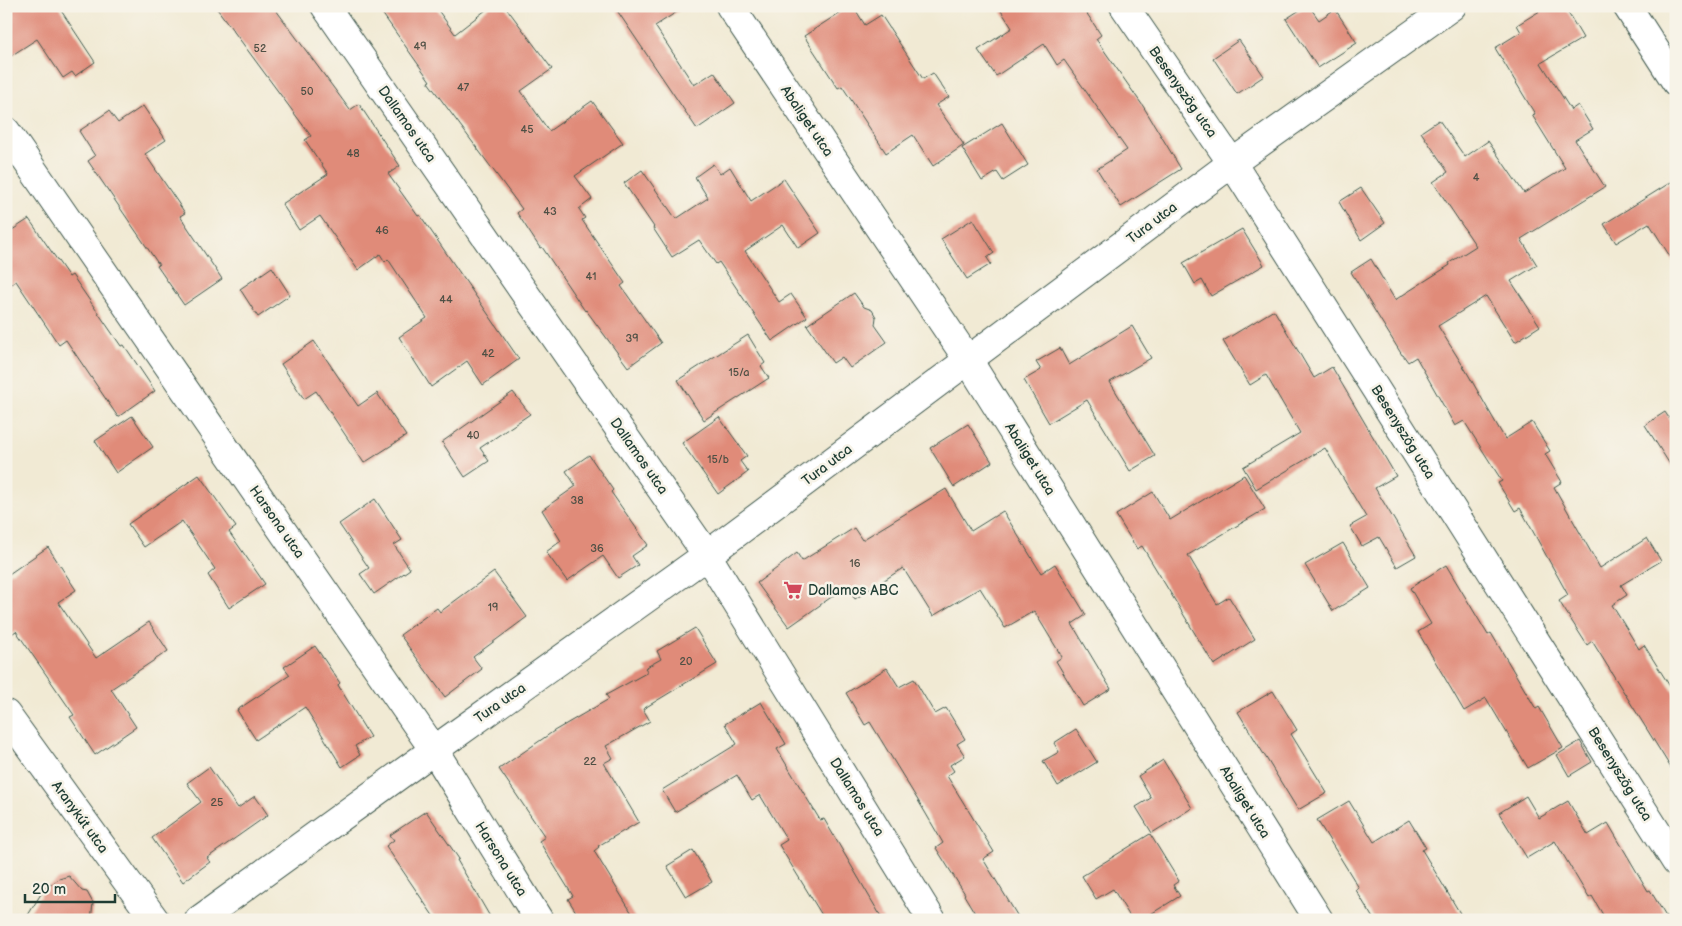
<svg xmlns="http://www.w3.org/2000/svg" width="1682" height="926" viewBox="0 0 1682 926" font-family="'Balsamiq Sans',sans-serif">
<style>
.building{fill:#e08b79}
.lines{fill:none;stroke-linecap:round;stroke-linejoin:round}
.minor-casing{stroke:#3e574c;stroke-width:30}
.tertiary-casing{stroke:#3e574c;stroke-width:30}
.minor{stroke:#fff;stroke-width:28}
.tertiary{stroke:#fff;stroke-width:28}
.labels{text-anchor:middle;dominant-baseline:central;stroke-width:5;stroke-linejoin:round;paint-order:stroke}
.number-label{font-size:11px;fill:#4f5045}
.street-label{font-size:14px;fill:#1f3d34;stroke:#f7f3e8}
.poi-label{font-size:14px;fill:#1f3d34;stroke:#f7f3e8;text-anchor:start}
</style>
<rect width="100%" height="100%" fill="#f7f3e8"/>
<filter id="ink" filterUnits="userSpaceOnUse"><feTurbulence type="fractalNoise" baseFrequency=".02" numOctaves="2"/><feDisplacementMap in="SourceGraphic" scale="10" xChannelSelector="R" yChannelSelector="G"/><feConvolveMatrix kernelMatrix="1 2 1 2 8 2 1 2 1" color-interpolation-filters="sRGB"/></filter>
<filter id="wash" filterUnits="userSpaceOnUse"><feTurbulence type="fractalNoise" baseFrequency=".0096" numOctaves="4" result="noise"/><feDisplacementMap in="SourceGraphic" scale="20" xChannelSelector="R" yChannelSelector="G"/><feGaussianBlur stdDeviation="1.12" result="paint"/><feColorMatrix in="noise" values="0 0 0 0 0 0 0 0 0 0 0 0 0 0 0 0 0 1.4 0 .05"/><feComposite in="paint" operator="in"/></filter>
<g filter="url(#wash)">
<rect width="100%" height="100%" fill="#f1ead4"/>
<g id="blocks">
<path class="building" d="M6 6H58L95 62 75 76 72 72 63 78 37 39 6 59Z
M215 6H273L350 110 359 104 400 166 388 174 418 216 420 215 519 359 483 385 467 361 431 387 399 337 427 318 388 259 385 262 380 254 358 270 320 216 299 230 282 204 328 174 305 140 311 136Z
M377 6H435L455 34 491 6H505L552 69 521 91 549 131 592 101 623 143 575 176 592 199 579 209 585 218 582 220 625 283 621 286 661 343 628 367 586 310 585 311 542 247 540 248 517 213 522 209 428 82 430 81Z
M614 6H686L655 26 694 85 714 72 735 103 697 129Z
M850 6H853L865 25 881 15 923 79 933 73 949 97 936 105 964 145 933 166 913 135 886 153 842 86 838 88 804 36Z
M998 6H1082L1101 35 1096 39 1143 106 1181 169 1121 207 1097 169 1127 150 1064 60 1057 65 1044 44 996 76 978 50 1012 28Z
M1306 6H1309L1319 20 1335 9 1357 43 1318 68 1286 19Z
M1548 6H1564L1583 38 1541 63 1571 110 1578 105 1593 129 1575 140 1605 187 1521 239 1537 265 1511 281 1540 326 1515 342 1486 296 1438 326 1465 369 1505 439 1532 422 1550 451 1545 454 1562 482 1554 487 1600 568 1647 538 1661 561 1621 585 1627 595 1612 605 1639 649 1644 645 1676 696V776L1592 641 1587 645 1559 601 1568 595 1520 508 1515 511 1498 483 1502 481 1464 421 1455 426 1416 357 1408 362 1403 355H1402L1351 272 1371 259 1395 300 1450 265 1449 263 1476 246 1433 182 1448 172 1421 132 1439 120 1465 157 1488 141 1524 193 1565 168 1532 115 1535 114 1495 48 1521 32 1517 25Z
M1239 40 1264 76 1237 94 1213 58Z
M143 106 166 140 145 154 185 213 180 216 222 279 184 305 157 266 159 265 88 161 95 156 79 131 109 111 118 123Z
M1002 123 1028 165 1003 181 997 172 982 181 962 148Z
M713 164 720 174 730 167 751 201 784 179 820 233 798 248 783 225 745 251 779 302 791 294 807 317 772 341 719 262 716 264 699 240 672 257 653 228 654 227 624 183 642 170 676 219 708 198 695 177Z
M1676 179V266L1649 223 1616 243 1604 224Z
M1361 188 1385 223 1361 240 1339 202Z
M29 219 69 277 72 275 121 346 124 345 155 391 118 417 66 340 59 345 16 281 6 288V234Z
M973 219 994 253 987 258 991 264 967 279 941 239Z
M1242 229 1264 265 1211 296 1202 280 1195 284 1183 263Z
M272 267 290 295 258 317 240 289Z
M854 293 864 307 872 310 876 317 875 325 887 342 850 368 842 357 833 363 807 325Z
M1274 310 1314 378 1332 367 1396 476 1375 488 1416 556 1397 567 1379 537 1362 546 1350 526 1366 517 1325 448 1256 489 1243 467 1300 433 1266 375 1250 385 1223 341Z
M1132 326 1151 358 1110 382 1155 456 1130 471 1087 400 1049 423 1024 380 1041 370 1036 362 1060 348 1069 365Z
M748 335 765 363 761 366 769 378 704 420 678 380Z
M314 341 358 406 377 393 406 436 364 463 316 391 304 399 281 364Z
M513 392 530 414 480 448 489 461 465 477 442 442Z
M1665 412 1676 429V474L1645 425Z
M132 416 153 447 116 473 95 441Z
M719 417 747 456 740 461 748 472 718 494 682 443Z
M968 424 992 462 954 487 930 448Z
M589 455 613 490 611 492 648 545 632 556 638 565 618 578 603 556 567 581 546 552 561 541 542 510 576 486 566 471Z
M199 475 236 527 229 532 265 584 229 608 208 575 215 569 182 521 144 547 128 524Z
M1244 475 1265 509 1188 555 1217 604 1229 597 1255 639 1214 665 1142 546 1137 549 1116 515 1153 492 1170 520Z
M946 489 971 531 1003 511 1041 573 1055 564 1086 615 1072 624 1111 689 1083 706 1056 661 1062 657 1034 611 1005 628 980 588 933 616 903 568 855 599 847 586 789 627 757 583 797 553 802 561 854 528 862 540Z
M375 499 402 540 394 545 410 569 374 594 360 574 369 568 339 524Z
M1343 543 1370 588 1333 611 1305 565Z
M48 547 76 590 58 602 96 658 149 622 168 651 111 689 136 727 95 755 70 717 74 715 16 631 6 638V576Z
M1446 565 1488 635 1491 633 1536 709 1539 707 1563 748 1528 768 1486 698 1464 711 1418 632 1431 624 1410 588Z
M494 572 527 617 473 657 482 669 445 697 400 635 437 608 440 612Z
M695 628 717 664 643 709 650 721 606 746 613 758 604 763 639 822 598 846 599 847 594 851 636 920H581L568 899 573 896 539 841 545 837 499 769 554 731 609 699 606 695 648 672 645 668 661 659 657 651Z
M315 646 340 683 338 685 370 737 355 746 360 755 342 767 305 707 256 740 237 710 290 675 284 667Z
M887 668 899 687 914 679 935 714 946 708 965 739 957 744 965 756 950 765 954 771 947 776 994 852 983 859 1020 920H979L964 895 965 894 936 848 943 843 922 807 870 722 865 725 846 693Z
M1273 691 1297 730 1291 734 1327 793 1298 810 1238 712Z
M761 702 786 744 777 749 820 820 824 819 883 920H825L779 845 787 840 760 795 752 800 737 775 675 812 662 790 737 744 725 724Z
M1076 729 1097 762 1058 786 1043 761 1059 752 1054 743Z
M1580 741 1592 762 1569 776 1557 755Z
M1163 760 1192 808 1152 833 1136 807 1151 798 1138 776Z
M209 767 238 808 255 796 268 815 207 858 210 862 183 882 152 838 201 802 187 783Z
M1526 796 1539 818 1568 801 1588 835 1608 823 1648 891 1650 890 1668 920H1606L1592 896 1589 898 1555 841 1527 858 1499 813Z
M1349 801 1374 842 1409 820 1426 848 1422 850 1464 920H1374L1356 890 1359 888 1317 820Z
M426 811 459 859 457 860 492 920H436L386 846 394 840 390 835Z
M1150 834 1179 881 1173 885 1180 896 1141 920H1132L1113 889 1096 899 1082 876Z
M693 850 712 882 686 897 667 866Z
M69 876 82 891 87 892 93 903 91 920H25L44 889 59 879Z"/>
</g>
</g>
<g filter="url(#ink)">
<use href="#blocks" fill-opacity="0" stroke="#3e574c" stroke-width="1"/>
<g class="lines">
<g class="minor-casing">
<path id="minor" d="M325 6 707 555 932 920
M730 6 968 360 1319 920
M1124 6 1232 163 1676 862
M6 131 434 750 539 920
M6 714 155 920
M199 920 434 750 707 555 1232 163 1452 6"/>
</g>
<g class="tertiary-casing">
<path id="tertiary" d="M1627 6 1676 82"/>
</g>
<use href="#minor" class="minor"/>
<use href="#tertiary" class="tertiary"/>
</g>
</g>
<defs>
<g id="supermarket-bare" transform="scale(1.5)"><path d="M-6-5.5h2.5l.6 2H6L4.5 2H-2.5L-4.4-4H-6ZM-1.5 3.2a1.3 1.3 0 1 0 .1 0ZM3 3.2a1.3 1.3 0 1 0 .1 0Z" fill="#d1495b" stroke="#f7f3e8" stroke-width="2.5" paint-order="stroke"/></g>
</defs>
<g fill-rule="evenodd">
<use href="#supermarket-bare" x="793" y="590"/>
</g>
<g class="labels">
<g class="number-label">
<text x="420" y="46">49</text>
<text x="260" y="48">52</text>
<text x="463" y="87">47</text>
<text x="307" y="91">50</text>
<text x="527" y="129">45</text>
<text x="353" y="153">48</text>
<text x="1476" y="177">4</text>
<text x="550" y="211">43</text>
<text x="382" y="230">46</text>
<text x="591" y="276">41</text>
<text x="446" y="299">44</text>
<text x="632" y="338">39</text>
<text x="488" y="353">42</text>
<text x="739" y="372">15/a</text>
<text x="473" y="435">40</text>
<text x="718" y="459">15/b</text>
<text x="577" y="500">38</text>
<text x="597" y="548">36</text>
<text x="855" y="563">16</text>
<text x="493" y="607">19</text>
<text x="686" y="661">20</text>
<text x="590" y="761">22</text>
<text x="217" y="802">25</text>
</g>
<g class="street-label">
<text transform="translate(1183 92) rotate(55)">Besenyszög utca</text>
<text transform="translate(807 121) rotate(56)">Abaliget utca</text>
<text transform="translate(407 124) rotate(55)">Dallamos utca</text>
<text transform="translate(1152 223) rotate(-37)">Tura utca</text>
<text transform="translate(1403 432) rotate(58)">Besenyszög utca</text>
<text transform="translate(639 456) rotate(55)">Dallamos utca</text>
<text transform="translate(1030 459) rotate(58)">Abaliget utca</text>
<text transform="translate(827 465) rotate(-37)">Tura utca</text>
<text transform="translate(277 522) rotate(55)">Harsona utca</text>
<text transform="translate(500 703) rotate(-35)">Tura utca</text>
<text transform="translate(1620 774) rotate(58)">Besenyszög utca</text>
<text transform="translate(857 797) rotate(58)">Dallamos utca</text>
<text transform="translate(1245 802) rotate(58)">Abaliget utca</text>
<text transform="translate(80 817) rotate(54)">Aranykút utca</text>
<text transform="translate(501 859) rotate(58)">Harsona utca</text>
</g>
<g class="poi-label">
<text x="808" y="590">Dallamos ABC</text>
</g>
</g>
<rect width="1682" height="926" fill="none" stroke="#f7f3e8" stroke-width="25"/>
<path d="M25 894v8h90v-8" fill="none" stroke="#1f3d34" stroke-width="2.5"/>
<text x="32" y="894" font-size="15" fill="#1f3d34" stroke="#f7f3e8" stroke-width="4" paint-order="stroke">20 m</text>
</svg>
